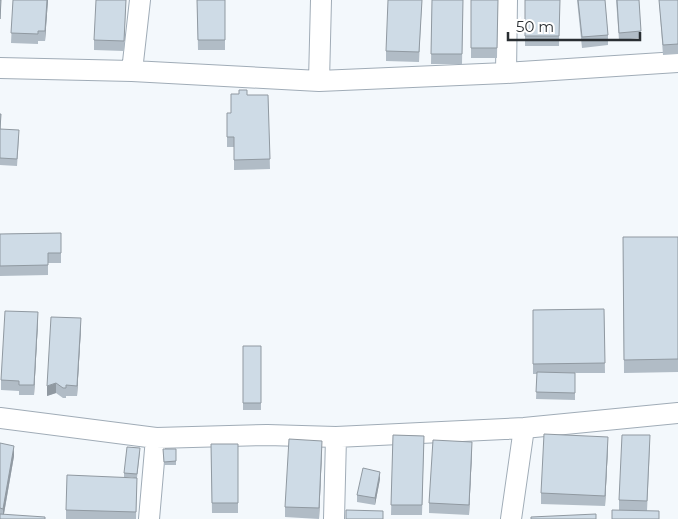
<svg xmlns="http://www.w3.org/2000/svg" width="678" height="519" viewBox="0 0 678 519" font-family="Montserrat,sans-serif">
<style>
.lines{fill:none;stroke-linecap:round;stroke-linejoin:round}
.minor-casing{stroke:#a0acb7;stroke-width:22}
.minor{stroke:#fff;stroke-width:20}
.wall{fill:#b1bcc6}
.shaded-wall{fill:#9099a1}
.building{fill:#cedbe6;stroke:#9099a1}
</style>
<rect width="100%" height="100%" fill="#f3f8fc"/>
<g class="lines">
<g class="minor-casing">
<path id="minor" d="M0 68 132 71 319 81 506 73 678 62
M132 71 140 0
M506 73 507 0
M319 81 321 0
M0 418 156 438 267 435 336 437 524 428 678 413
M149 519 156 438
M334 519 336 437
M511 519 524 428"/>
</g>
<use href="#minor" class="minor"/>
</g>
<path class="wall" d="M13 0H48L45 41H38V44L11 43Z
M126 0 124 51 94 50V40Z
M197 0H225V50H198Z
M422 0 419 62 386 61V51Z
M432 0H463L462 64H431Z
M471 0H498L497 58H471Z
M525 0H560L559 46H525Z
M577 0H605L608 35V45L582 48Z
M616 0H639L641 38 619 40Z
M659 0H678V54L663 55Z
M247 95H268L270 169 234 170V147H227V113H231Z
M0 114V129L19 137 17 166 0 165Z
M61 233V263H48V275L0 276V234Z
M623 237H678V372L624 373Z
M604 309 605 373H575V400L536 399 537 374H533V310Z
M38 322 34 395H19V391L1 390V380Z
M81 328 77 396H66V398H63L56 393 47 396Z
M243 346H261V410H243Z
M393 435 424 436 422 515H391Z
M0 443 14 456 4 514 0 519Z
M211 444H238V513H212Z
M650 445 647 511 619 510V500Z
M608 447 605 506 541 504V493Z
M163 449H176V465H164Z
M322 451 319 519 285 517V507Z
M140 452 137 478 136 519H66V510L134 477H124V473Z
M472 452 469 515 429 513V503Z
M380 479 375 505 357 502V495Z"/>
<path class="shaded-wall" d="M47 0H48L45 41V31Z
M38 312V322L34 395V385Z
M81 318V328L77 396V386Z
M56 383V393L47 396V386Z
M608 437V447L605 506V496Z
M322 441V451L319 519V508Z
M472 442V452L469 515V505Z
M14 446V456L3 519V509Z
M380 472V479L375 505V498Z"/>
<path class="building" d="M0 0H1L0 19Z
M13 0H47L45 31H38V34L11 33Z
M96 0H126L124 41 94 40Z
M197 0H225V40H198Z
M388 0H422L419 52 386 51Z
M432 0H463L462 54H431Z
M471 0H498L497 48H471Z
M525 0H560L559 36H525Z
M578 0H605L608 35 582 37Z
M617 0H639L641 31 619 33Z
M659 0H678V44L663 45Z
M239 90H247V95H268L270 159 234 160V137H227V113H231V94H239Z
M0 114H1L0 129 19 130 17 159 0 158Z
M61 233V253H48V265L0 266V234Z
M623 237H678V359L624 360Z
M604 309 605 363 533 364V310Z
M5 311 38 312 34 385H19V381L1 380Z
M51 317 81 318 77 386 66 385V388H63L56 383 47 386Z
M243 346H261V403H243Z
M537 372 575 373V393L536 392Z
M544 434 608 437 605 496 541 493Z
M393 435 424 436 422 505H391Z
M622 435H650L647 501 619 500Z
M289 439 322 441 319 508 285 507Z
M433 440 472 442 469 505 429 503Z
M0 443 14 446 3 509 0 508Z
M211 444H238V503H212Z
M127 447 140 448 137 474 124 473Z
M163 449H176V461L164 462Z
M363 468 380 472 375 498 357 495Z
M67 475 137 478 136 512 66 510Z
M346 510 383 511V519H346Z
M612 510 659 511V519H612Z
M0 514 45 517V519H0Z
M596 514V519H531V517Z"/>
<path d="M508 32v8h132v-8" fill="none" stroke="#292e32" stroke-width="2.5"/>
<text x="516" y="32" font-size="15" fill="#292e32" stroke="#ffffff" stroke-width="4" paint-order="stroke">50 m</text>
</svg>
